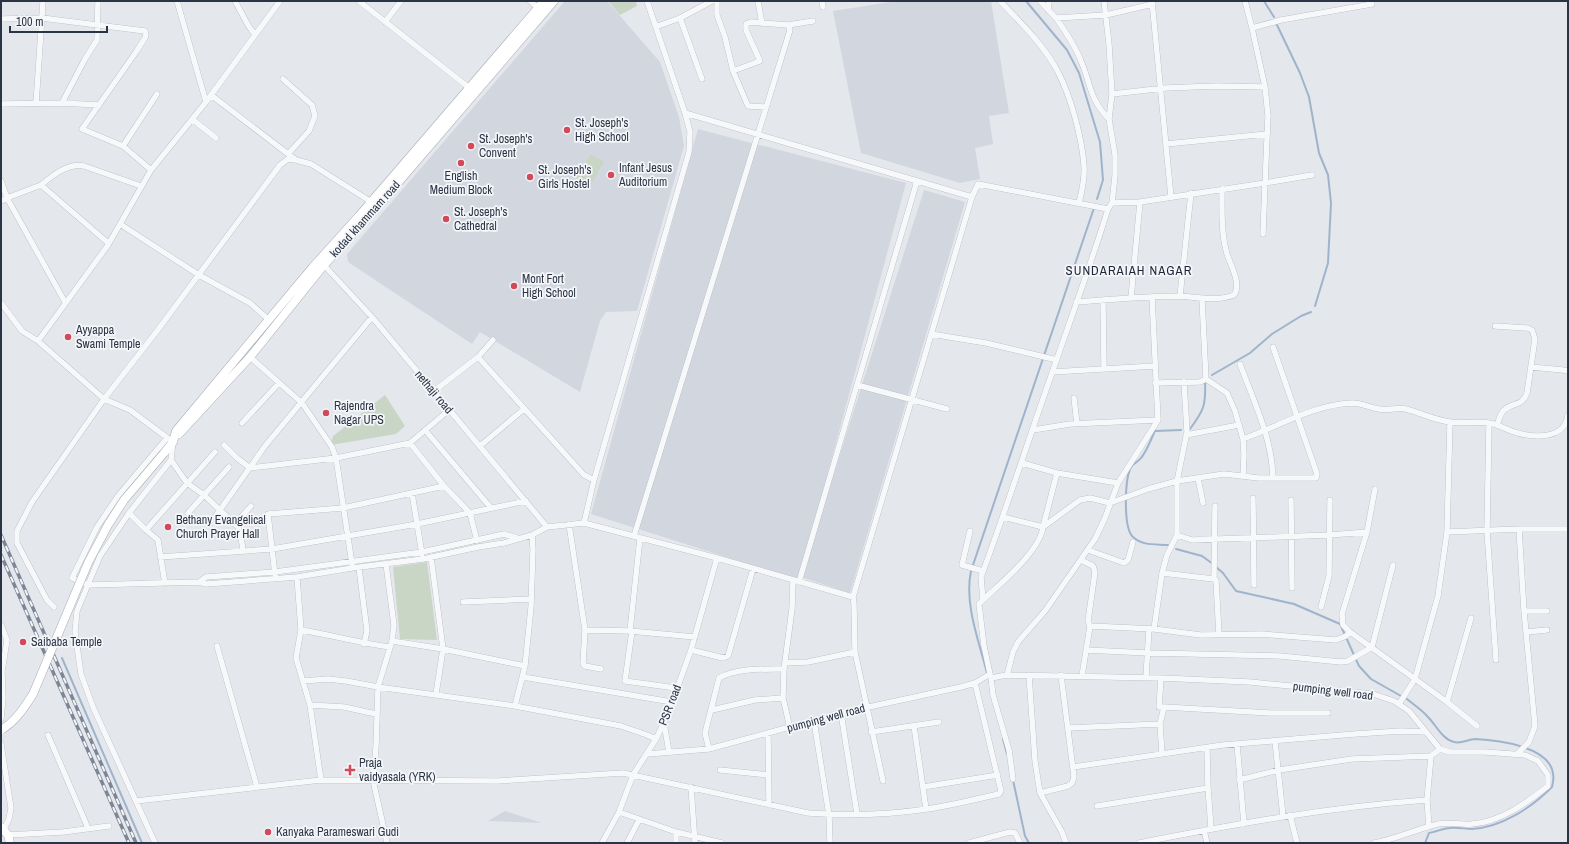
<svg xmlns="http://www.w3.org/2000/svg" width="1569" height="844" viewBox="0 0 1569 844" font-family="'Archivo Narrow',sans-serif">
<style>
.built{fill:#d2d6de}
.green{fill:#c9d6c5}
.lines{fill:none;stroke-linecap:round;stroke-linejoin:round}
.stream{stroke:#9fb4cc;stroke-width:2}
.street-casing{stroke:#a9aeb7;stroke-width:6}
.secondary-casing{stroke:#a9aeb7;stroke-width:9}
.street{stroke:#f7f8fa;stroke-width:5.5}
.secondary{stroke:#fff;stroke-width:8}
.rail-casing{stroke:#7d8696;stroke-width:3.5}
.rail{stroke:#f4f6f9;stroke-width:2;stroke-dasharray:6;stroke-linecap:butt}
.secondary-bridge-casing{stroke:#a9aeb7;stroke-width:9;stroke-linecap:butt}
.secondary-bridge{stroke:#fff;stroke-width:8}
.poi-dot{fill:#d1495b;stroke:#f4f6f9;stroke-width:1.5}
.labels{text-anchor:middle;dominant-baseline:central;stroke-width:3.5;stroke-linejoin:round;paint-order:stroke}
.poi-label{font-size:12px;fill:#2b3445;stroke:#f4f6f9;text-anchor:start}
.street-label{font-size:12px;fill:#2b3445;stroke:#f4f6f9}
.neighbourhood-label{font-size:13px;letter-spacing:1px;fill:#1d2536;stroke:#f4f6f9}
</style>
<rect width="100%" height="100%" fill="#e4e7ec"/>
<path class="built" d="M565 1H607L660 62 679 117 684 146 637 311 606 312 600 321 580 392 480 332 472 344 348 262 347 254Z
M897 1H991L1009 113 989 116 993 144 975 148 980 179 960 183 861 153 833 11Z
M698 129 906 183 799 580 591 514Z
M924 190 965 202 850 593 801 577Z
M505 811 542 823 488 821Z"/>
<path class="green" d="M608 1H636L637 6 620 15Z
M591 154 604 162 590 186 576 178Z
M385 395 405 426 396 434 331 445 333 436Z
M427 562 437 640 400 639 393 567Z"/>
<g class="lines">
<path class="stream" d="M1026 1 1067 50 1079 73 1100 142 1103 180 1097 199
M1264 1 1274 17
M1277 25 1300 73 1309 97 1319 153 1328 175 1331 203 1328 263 1315 306
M1212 375 1250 353 1272 334 1301 316 1311 312
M1190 429C1204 410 1206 405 1205 382
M1168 545C1156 544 1142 546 1133 537 1123 528 1125 481 1130 469 1132 464 1138 462 1141 458 1147 451 1151 439 1155 431L1181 430
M1176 549 1202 556 1213 564
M973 565 1094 208
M1216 567 1223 573 1236 591 1294 604 1340 624 1359 666 1371 679 1401 696
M971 571C964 604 979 641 987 673
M62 658 142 843
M53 673 129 843
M1407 699C1414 705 1422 710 1428 717 1436 725 1442 739 1454 742 1462 744 1468 739 1475 739 1497 740 1550 746 1553 774 1554 778 1553 783 1552 787 1531 808 1502 827 1472 829 1465 829 1457 827 1450 828 1443 828 1436 832 1429 833L1425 843
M1003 739 1007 754
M1013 780 1025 836 1029 843"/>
<defs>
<path id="street" d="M177 1 206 102
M235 1 248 25 255 35
M359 1 472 90
M530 1 538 8
M647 1 685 113 972 197
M717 1V15L725 37 733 71 748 106 766 107
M758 1 762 24
M822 1 823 7
M1000 1C1020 22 1044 45 1058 72 1071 97 1082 138 1084 166 1085 178 1082 191 1079 203
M1040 1 1056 18 1106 15 1153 4
M1104 1 1109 44 1112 94 1109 119 1115 155V176L1112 203
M1152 1 1171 197
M1245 1 1252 28
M1048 10 1049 1
M680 18 702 79
M1056 18C1065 31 1075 45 1081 61 1091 84 1089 99 1109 119
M1 19 42 18 145 31 146 35 145 38 136 52 82 129 123 146 151 170
M385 22 401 1
M655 24 658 26 680 18 712 1
M733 71 760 61 746 30V24L751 22 788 25 813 21
M283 79 312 105 315 116 309 131 288 154
M1112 94 1165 88 1217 86 1265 87
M211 95 296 160
M62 103 99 105
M1 104 62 103 85 59 97 40 98 1
M36 104 43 1
M192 119 216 138
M1166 144 1267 134
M123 146 157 94
M1 181 7 198 1 201
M41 185C53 175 68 163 84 166L141 186
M120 224 199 275 250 303 269 320
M1263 234 1265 183 1312 175
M322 263 372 317 547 527
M1180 296 1191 193
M1131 298 1140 202
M1103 300 1104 369
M65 302 7 198 41 185 107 242 108 245
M1076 302C1110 300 1144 296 1179 296 1197 297 1216 302 1234 295 1242 284 1230 264 1227 254 1221 233 1222 211 1222 189
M1 303 22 331 38 341 104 399 130 410 173 442 171 460 129 513 100 556 77 611 75 632 81 674 93 707 155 843
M1495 326 1527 328 1532 330 1535 339 1527 393C1522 407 1513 402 1504 410 1500 414 1499 420 1497 425
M931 334 986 343 1057 360
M38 341 108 245 151 170 206 102 280 1
M250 357 302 403 332 447 336 458 352 564
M478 357 584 475 594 480
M1240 364C1254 402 1272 438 1273 478
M1531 367 1563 370 1568 371
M1052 372 1155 366
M1206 379 1227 393 1235 411 1243 439 1244 455 1243 476
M1155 383 1200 382 1206 379 1202 299
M857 385 947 409
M434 391 478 357 493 340
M1074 398 1077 424
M242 423 279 383
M1489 423 1487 531 1496 660
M425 430 491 508
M1033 430 1070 424 1158 420
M1186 435 1239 425
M167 438 118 496 97 527 72 578 88 585 199 582 206 584 297 577 352 568 423 559 478 547 504 543 532 535 547 527 584 523 717 558 853 597
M1243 439C1277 427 1316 404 1352 403 1362 403 1370 408 1379 409 1388 411 1397 407 1406 409 1421 413 1434 420 1450 422 1463 424 1476 421 1489 423 1499 424 1508 431 1518 433 1536 438 1565 439 1568 415
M410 443 444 486 470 513 477 541
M224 445 237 458 250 468 336 458 410 443 449 410
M480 446 524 409
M171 460 187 483 204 495 238 527 241 536 243 551
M1022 463 1057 473
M1198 478 1203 503
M1118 483 1158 420 1152 297
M412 493 422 554
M1253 498 1254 585
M1291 500 1292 588
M129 513 146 530 158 540 165 584
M188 513 229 467
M215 517 265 446 372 317
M1003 517 1043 527 1057 473 1118 483 1105 518 1095 539 1045 611 1018 642 1013 652 1007 675
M584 523 594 480 689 152 690 132 685 113
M235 524 251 506
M569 524 585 630 630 631 695 637
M1519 529 1524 611H1547
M146 530 215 452
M970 531 962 565 983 571
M1367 532 1375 489
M1447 532 1519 529H1568
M1177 535 1192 540 1330 535 1367 532 1342 614 1343 625 1350 632 1447 702
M634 536 790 30 788 25
M1088 550 1124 563 1128 560 1133 542
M160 557 272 549 417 524 526 501
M431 557 443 649 436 694
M1081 560 1093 566 1095 572 1088 621 1090 626 1082 676
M386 564 394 625 392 641 378 687 376 747 373 780 387 843
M359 568 367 631 364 644
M1162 573 1214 579 1216 580 1219 635
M275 575 268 514 343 508 444 486
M297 577 301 630C331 635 360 643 390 647
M1214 579 1215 506
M199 582 206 577 275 572 422 552 504 534 517 538
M799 582 917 181
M983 600C1001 583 1040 551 1043 527L1080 500 1090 498 1110 503 1148 489 1177 481 1224 474 1259 478H1316L1317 474 1273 347
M463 602 531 599
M54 607 47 600 17 543V531L32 502 104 399 157 331 280 165 288 159 296 160 311 164 373 203
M1321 607 1329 576 1330 500
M1524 611 1526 632 1547 630
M1471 618 1447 702 1477 726
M1 625 7 640 2 671 3 699 1 719
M1090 626 1154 629 1201 635 1261 634 1336 640 1346 636 1350 632
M1154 629 1162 573 1167 555 1177 535V481L1187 432 1184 382
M301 630 296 658 310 705 321 780
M585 630 583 664 585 666 601 669
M630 631 640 538
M632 631 625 681 676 688
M392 641 443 649 525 666
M217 646 257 787
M691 650 723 658 728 656 753 569
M1086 650 1148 653 1280 656 1341 662 1348 661 1372 647 1393 565
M785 663 808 662 855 652
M990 674 984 646 979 604 983 600 981 577C1006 510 1028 441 1052 373 1071 318 1091 264 1108 209
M1029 675 1035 761 1040 793 1062 832 1066 843
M523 677 672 702
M1146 677 1149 629
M991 678 993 695 1009 750 1013 779
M1161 678 1159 707H1164L1160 724 1162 754
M303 681 328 679 346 681 378 687 515 706 621 726 647 735 656 739
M1399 704 1415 679 1438 596 1447 532 1450 422
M310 705 344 707 376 714
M515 706 525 666 531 607 533 549 532 535
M1164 707 1270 713H1328
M712 710 755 700 783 698
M841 713 857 814
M814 721 829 815 830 843
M664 723 669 752
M914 726 926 809
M790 728 783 698 784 669 792 609 793 580
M1069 728 1160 724
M871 732 939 722
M768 733 769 805
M48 735 88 828
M1275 741 1283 816
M1 744 11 808 9 819 4 829
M1237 744 1244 824
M1207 748 1208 788 1211 828
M709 749 705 733 719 678C737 668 764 669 784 669
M647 754 709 749 841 713 961 687 975 683 990 674 991 678 1007 675 1161 678 1250 682 1373 694 1394 701 1409 711 1440 749 1450 752H1485L1525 755 1538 761 1548 775V786C1526 803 1501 822 1472 824 1461 825 1450 822 1438 824 1417 829 1396 839 1374 843
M1517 754 1529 742 1535 726 1526 632
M1073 767 1223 745 1355 734 1401 731 1425 732
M720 770 768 775
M1239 780 1279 770 1352 759 1431 756 1440 749
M883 781 855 652 854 604 853 597 972 197 978 184 1108 209 1112 203 1140 202 1265 183 1268 116 1265 87 1252 28 1281 20 1372 4
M691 787 695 843
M923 787 998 775
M1040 793 1068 786 1072 783 1074 777 1061 675
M136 801 321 780 498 781 623 773 808 813C847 816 887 815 927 809 948 806 969 801 990 796L999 794 1001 791 975 683
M1097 806 1208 788
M619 812 676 832 722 843
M1290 815 1297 843
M1429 827 1427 800 1431 756
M1204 830 1207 843
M676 832V843
M8 835 63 832 109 826
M602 843 619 812 633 775 656 739 667 716 691 650 717 558
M627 843 639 820
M969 843 1010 832 1015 833 1020 843
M1139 843C1235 824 1329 807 1427 800"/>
<path id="secondary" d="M179 434 250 357 324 265 378 206 554 1
M164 453 173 442 176 431 312 268 359 216 544 1
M1 827 8 835 10 843"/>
</defs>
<use href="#street" class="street-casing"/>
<use href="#secondary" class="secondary-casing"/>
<use href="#street" class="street"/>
<use href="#secondary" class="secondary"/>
<defs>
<path id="rail" d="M1 535 136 843
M1 555 129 843"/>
</defs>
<use href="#rail" class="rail-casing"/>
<use href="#rail" class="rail"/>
<defs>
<path id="secondary-bridge" d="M1 730C16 721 24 708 33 694L88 563 108 525 124 500 164 453"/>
</defs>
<use href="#secondary-bridge" class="secondary-bridge-casing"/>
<use href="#secondary-bridge" class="secondary-bridge"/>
</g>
<g class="poi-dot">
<circle cx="567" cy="130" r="4"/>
<circle cx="471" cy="146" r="4"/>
<circle cx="461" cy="163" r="4"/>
<circle cx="611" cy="175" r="4"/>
<circle cx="530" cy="177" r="4"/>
<circle cx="446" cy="219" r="4"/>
<circle cx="514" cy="286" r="4"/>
<circle cx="68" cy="337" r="4"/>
<circle cx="326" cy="413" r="4"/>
<circle cx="168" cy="527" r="4"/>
<circle cx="23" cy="642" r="4"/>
<path d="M348 764h4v4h4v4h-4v4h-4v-4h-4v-4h4z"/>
<circle cx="268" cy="832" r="4"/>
</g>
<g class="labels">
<g class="poi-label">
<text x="575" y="123">St. Joseph's<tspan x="575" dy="14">High School</tspan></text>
<text x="479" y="139">St. Joseph's<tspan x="479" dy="14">Convent</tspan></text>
<text x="619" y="168">Infant Jesus<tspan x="619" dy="14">Auditorium</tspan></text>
<text x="538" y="170">St. Joseph's<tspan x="538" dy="14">Girls Hostel</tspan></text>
<text x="461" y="176" text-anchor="middle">English<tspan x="461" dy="14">Medium Block</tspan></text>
<text x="454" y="212">St. Joseph's<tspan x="454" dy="14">Cathedral</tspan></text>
<text x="522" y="279">Mont Fort<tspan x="522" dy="14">High School</tspan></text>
<text x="76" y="330">Ayyappa<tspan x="76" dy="14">Swami Temple</tspan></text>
<text x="334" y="406">Rajendra<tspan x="334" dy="14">Nagar UPS</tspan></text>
<text x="176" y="520">Bethany Evangelical<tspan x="176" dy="14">Church Prayer Hall</tspan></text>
<text x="31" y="642">Saibaba Temple</text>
<text x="359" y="763">Praja<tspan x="359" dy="14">vaidyasala (YRK)</tspan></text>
<text x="276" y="832">Kanyaka Parameswari Gudi</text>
</g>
<g class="street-label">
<text transform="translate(365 219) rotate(-48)">kodad khammam road</text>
<text transform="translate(434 392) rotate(50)">nethaji road</text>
<text transform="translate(1333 691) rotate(7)">pumping well road</text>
<text transform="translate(670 705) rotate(-69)">PSR road</text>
<text transform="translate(826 718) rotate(-15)">pumping well road</text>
</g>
<g class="neighbourhood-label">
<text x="1129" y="270">SUNDARAIAH NAGAR</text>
</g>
</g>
<rect width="1569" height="844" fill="none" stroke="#2b3445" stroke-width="4"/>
<path d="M10 26v6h97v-6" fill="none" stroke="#2b3445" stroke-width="2"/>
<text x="16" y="26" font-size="12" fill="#2b3445" stroke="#f4f6f9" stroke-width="3" paint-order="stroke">100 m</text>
</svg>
